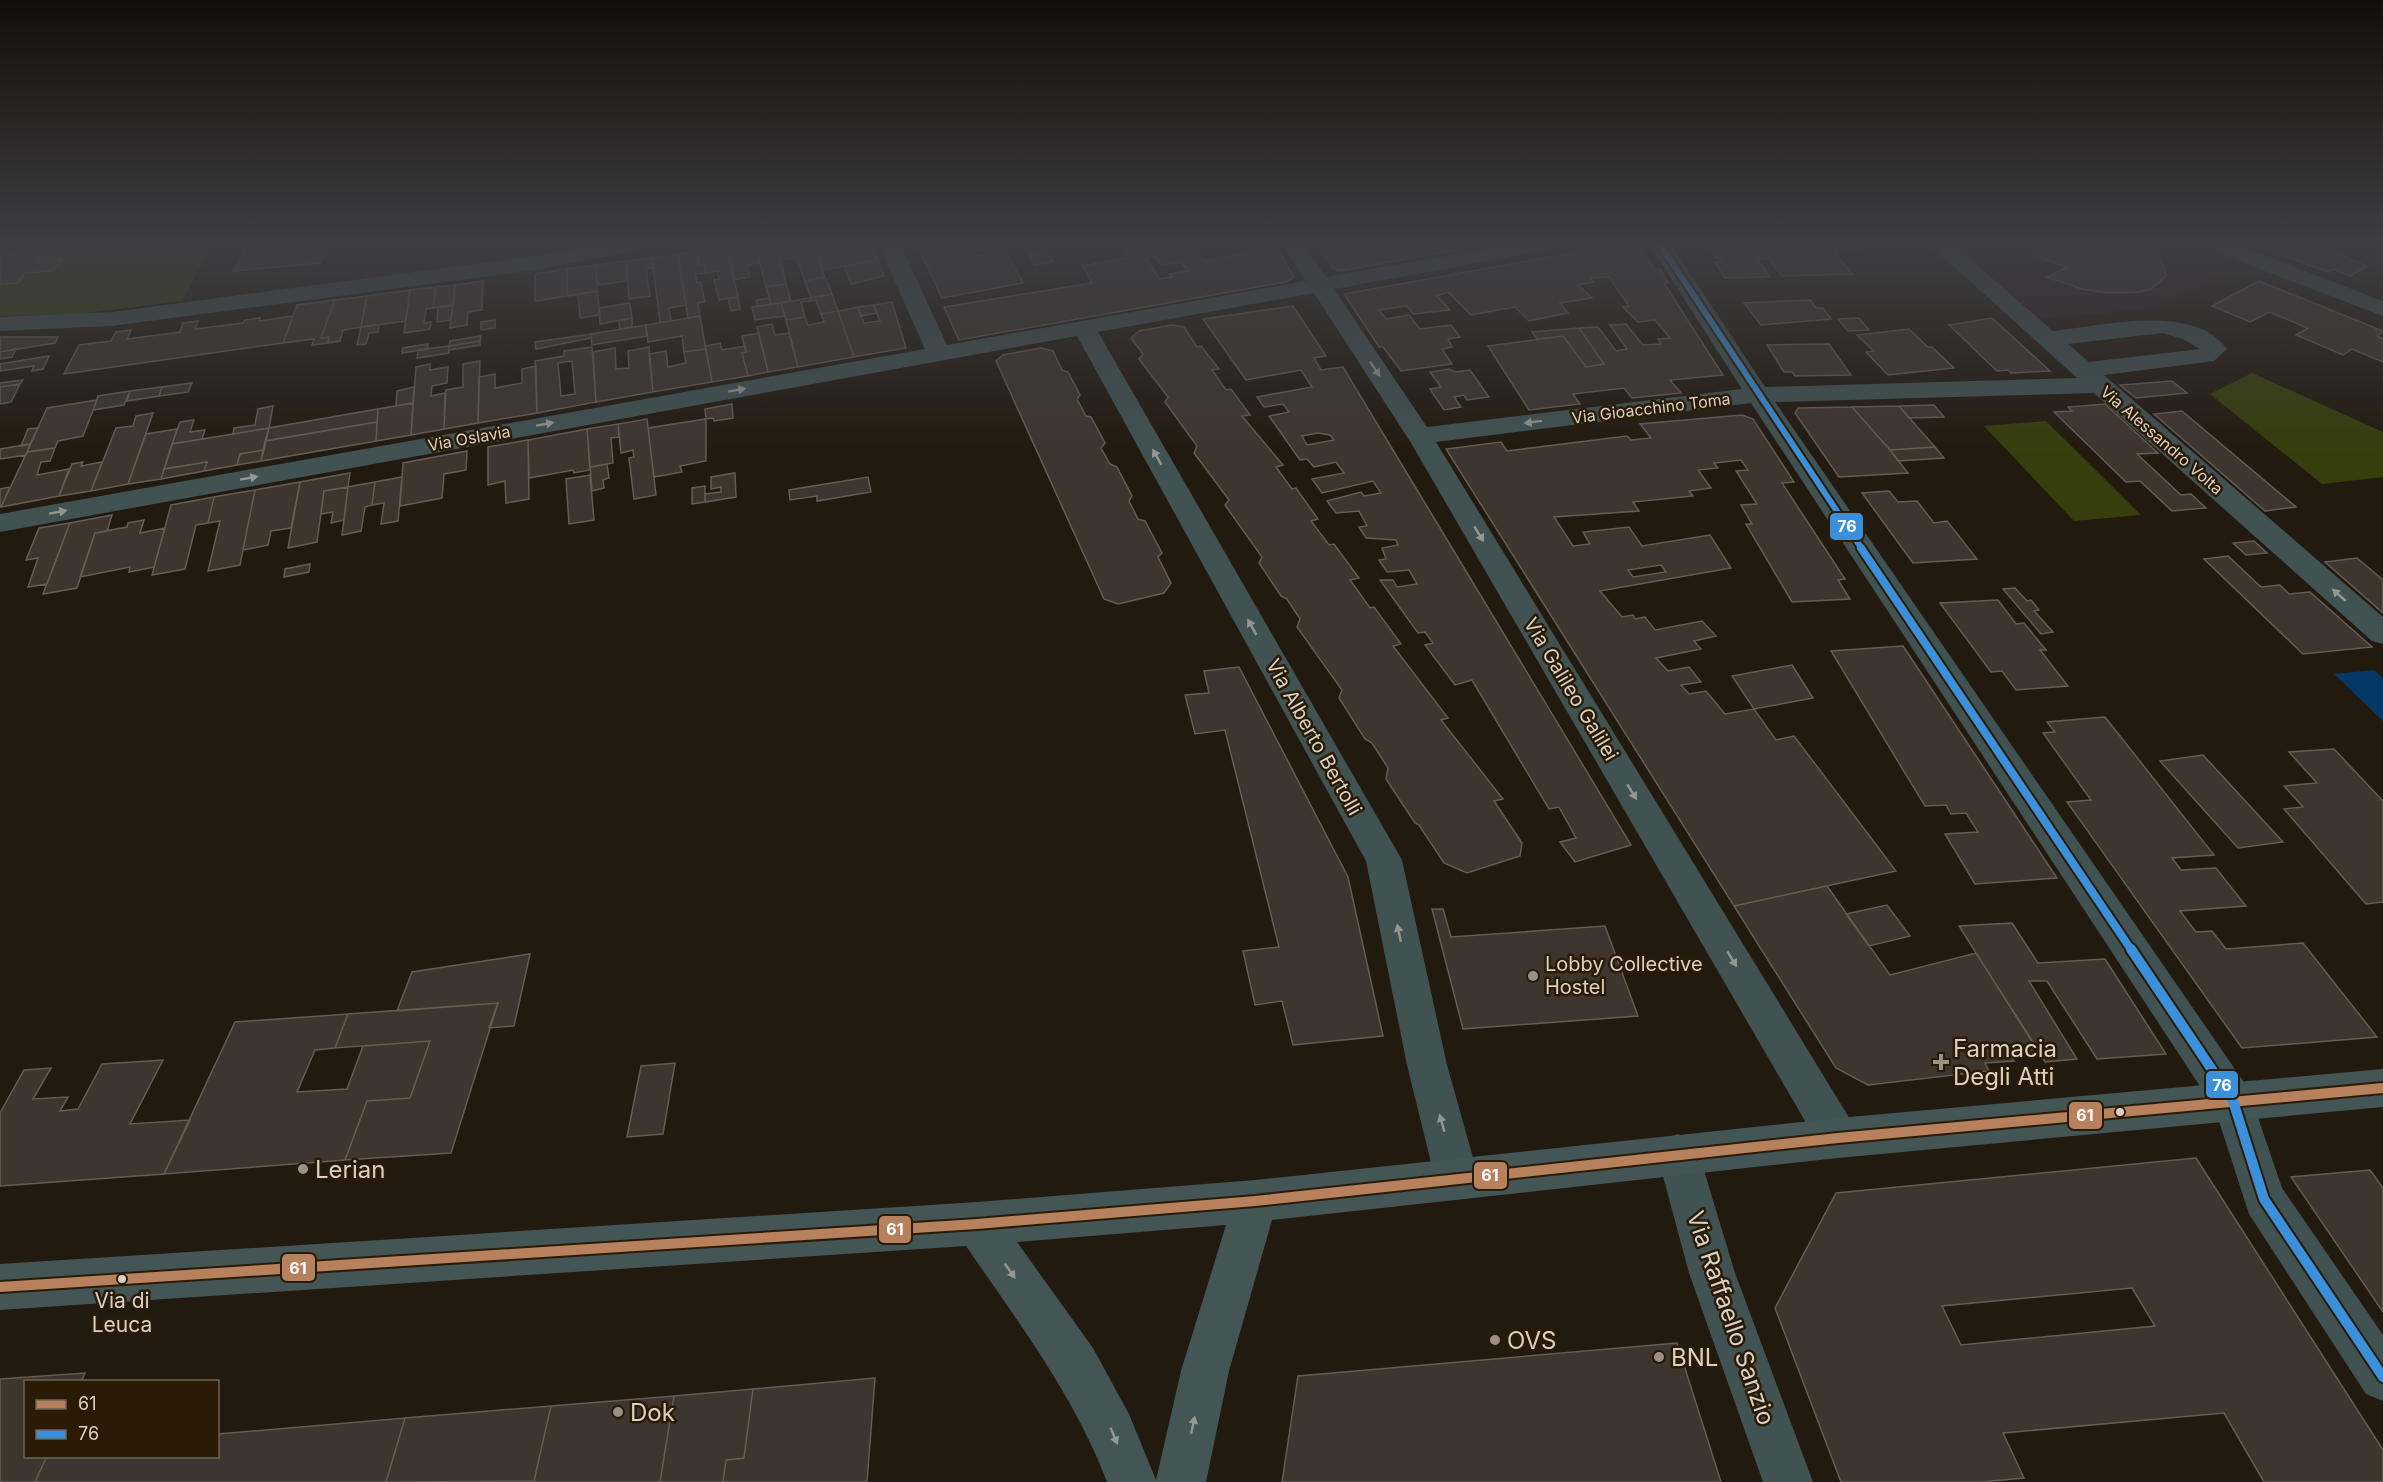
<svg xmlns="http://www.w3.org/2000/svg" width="2383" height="1482" viewBox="0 0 2383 1482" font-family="Inter,sans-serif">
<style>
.education{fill:#2f1e22}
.green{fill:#363f0c}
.water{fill:#043965}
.building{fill:#3e352e;stroke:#655c54;stroke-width:1.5;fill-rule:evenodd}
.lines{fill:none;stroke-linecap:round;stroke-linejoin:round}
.minor{fill:#415252;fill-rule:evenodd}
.secondary{fill:#435555;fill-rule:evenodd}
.bus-1-casing{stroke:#2a1b07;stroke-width:14}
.bus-2-far2-casing{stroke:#2a1b07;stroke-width:10}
.bus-2-far1-casing{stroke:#2a1b07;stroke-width:12}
.bus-2-casing{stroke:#2a1b07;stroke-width:14}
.bus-1{stroke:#b6815c;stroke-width:10}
.bus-2-far2{stroke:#3a90db;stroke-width:6}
.bus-2-far1{stroke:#3a90db;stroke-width:8}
.bus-2{stroke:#3a90db;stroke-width:10}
.oneway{fill:#959791}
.oneway2{fill:#969992}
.poi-dot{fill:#9a9085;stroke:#2a1b07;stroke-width:2}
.bus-dot{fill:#dad0c4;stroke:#2a1b07;stroke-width:2}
.labels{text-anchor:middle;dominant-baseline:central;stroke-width:5;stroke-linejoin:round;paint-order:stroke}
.far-street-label{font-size:16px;fill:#dad0c4;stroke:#2a1b07}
.street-label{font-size:20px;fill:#dad0c4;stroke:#2a1b07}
.poi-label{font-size:20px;fill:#dad0c4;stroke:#2a1b07;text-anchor:start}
.near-bus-label{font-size:21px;fill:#dad0c4;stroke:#2a1b07}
.near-poi-label{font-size:24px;fill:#dad0c4;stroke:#2a1b07;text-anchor:start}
.near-street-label{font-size:24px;fill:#dad0c4;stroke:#2a1b07}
.line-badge{stroke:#2a1b07;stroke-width:2}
.badge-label{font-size:16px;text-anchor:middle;font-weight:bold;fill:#fff}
</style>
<rect width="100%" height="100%" fill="#221a0f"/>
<path class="education" d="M1955 246H2192L2220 257 2229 272 2154 308 2039 319Z"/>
<path class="green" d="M0 246H211L182 301 70 315 0 316Z
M2252 373 2383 432V477L2322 484 2210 394Z
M2046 421 2141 515 2074 521 1984 426Z"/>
<path class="water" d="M2374 670 2383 678V721L2334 674Z"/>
<path class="building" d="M247 246H329L320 263 233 271Z
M741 246H756L760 263 747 265 750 277 734 280 727 248Z
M756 246H814L825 277 805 281 796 257 781 260 786 284 766 287Z
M814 246H873L878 260 823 270Z
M918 246H1003L1023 283 942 298ZM994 248 996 253 976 256 974 252Z
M1131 246 1137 253 1155 250 1152 246H1207L1194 248 1203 261 1276 247 1294 277 1286 282 959 340 944 307 1092 283 1083 266 1129 257 1122 248ZM1155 257 1161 265 1181 262 1188 271 1169 274 1172 277 1160 279 1146 258Z
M1318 246H1473L1474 247 1340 271 1332 268Z
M1611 246H1638L1655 270 1660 269 1668 283H1664L1723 375 1670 380 1681 393 1632 398 1624 388 1573 394 1580 404 1529 410 1488 346 1563 336 1586 367 1604 364 1579 328 1598 327 1616 351 1627 349 1610 325 1626 324 1643 345 1661 344 1658 339 1670 338 1655 320 1638 322 1623 307 1629 306 1609 277 1590 278 1594 282 1578 285 1592 298 1560 303 1568 313 1529 321 1515 307 1471 315 1448 292 1437 296 1450 310 1413 314 1407 306 1379 310 1386 319 1409 315 1420 329 1451 325 1460 337 1448 339 1452 347 1442 349 1452 364 1401 371 1383 347H1379L1344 294Z
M1719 246H1855L1858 250 1834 251 1852 274 1782 276 1769 259H1757L1770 277 1725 278 1715 262H1723L1720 258 1715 257 1709 248H1720Z
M2032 246H2142L2158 257 2164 266 2166 276 2151 289 2139 292 2108 293 2082 289 2047 277 2067 267 2041 258Z
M2257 246H2318L2367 266 2350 276 2333 269 2328 272Z
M727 248 738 297 719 300 714 280 719 279 717 271 706 273 705 264 699 265 697 252Z
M44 252 37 261 62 259 52 271 25 273 18 283 0 284V256Z
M697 252 699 265 705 264 706 273 695 274 697 283 701 282 705 302 698 303 700 316 688 318 678 254Z
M1047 252 1054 262 1035 265 1028 254Z
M678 254 686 305 669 308 671 321 660 322 652 258Z
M652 258 653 268 646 269 650 296 629 299 626 261Z
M878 260 884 276 851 284 844 266Z
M626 261 627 281 597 285 596 265Z
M596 265 597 291 567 296V269Z
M567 269V296L535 301V274Z
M825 277 832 294 811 298 805 281Z
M483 281 482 310 468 312 467 325 450 328 455 285Z
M2259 281 2383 331 2377 336 2383 339V362L2352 349 2343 355 2296 335 2308 328 2269 312 2250 322 2212 306Z
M786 284 791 301 771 304 766 287Z
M455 285 453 305 433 308 436 287Z
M436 287 433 308 426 309 424 323 431 322 430 329 404 333 410 290Z
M410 290 406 321 361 327 367 296Z
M597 291 600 315 580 318 578 294Z
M832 294 838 311 821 314 816 300 801 302 805 317 786 320 781 303Z
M367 296 361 327 343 330 340 341 328 343 329 337 321 338 335 300Z
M738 297 740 309 731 311 728 298Z
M769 298 771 304 758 306 756 300Z
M335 300 321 338 329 337 328 343 312 345 314 339 283 343 297 305Z
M1810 300 1816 308H1823L1831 319 1761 325 1744 303Z
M892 302 906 348 854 357 838 311 858 307 864 323 880 321 874 305Z
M630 303 632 318 600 324 599 308Z
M781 303 785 316 755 320 752 307Z
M453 305 451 320 437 322 438 307Z
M874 305 877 313 861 316 858 307Z
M1293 306 1326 356 1314 358 1321 370 1343 367 1631 845 1575 862 1560 842 1576 838 1559 807 1549 809 1472 680 1455 685 1425 645 1433 643 1425 632 1418 633 1380 580H1393L1397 587 1417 584 1409 570 1387 572 1379 560 1386 559 1382 548 1398 545 1396 540 1366 538 1359 527 1367 526 1359 511 1336 513 1327 501 1361 492 1364 496 1381 493 1373 481 1322 493 1312 479 1344 473 1336 462 1314 467 1307 459 1300 460 1269 416 1289 412 1283 404 1264 407 1257 397 1312 387 1301 370 1246 380 1203 319ZM1318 433 1330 435 1334 440 1307 445 1302 436Z
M838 311 854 357 798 367 786 320 805 317 808 325 824 322 821 314Z
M293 316 283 343 64 374 79 345 111 341 116 332 131 330 127 339 180 332 183 323 198 321 195 329 243 323 245 320 260 318 259 321Z
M700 316 706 349 684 352 682 336 648 342 646 325Z
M632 318V327L620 329 619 321Z
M1859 318 1869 330 1848 331 1838 319Z
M1992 318 2050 371 2011 373 2008 370 1997 371 1949 325Z
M495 320V328L481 330V322Z
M772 324 775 335 789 333 798 367 768 372 757 327Z
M379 325 378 332 369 333 366 344 357 345 361 327Z
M646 325 647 336 592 345 591 334Z
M1172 325 1184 327 1197 347 1201 346 1219 369 1212 370 1226 390 1231 389 1250 415 1242 416 1283 465 1276 467 1292 489 1296 488 1318 519 1311 521 1329 545 1334 544 1359 578 1350 580 1370 608 1374 607 1401 644 1393 646 1448 718 1441 720 1503 799 1494 801 1522 843 1520 856 1467 873 1444 863 1419 825 1415 823 1386 779 1388 768 1372 743 1365 739 1339 698 1342 690 1297 627 1300 619 1287 599 1281 596 1259 563 1262 557 1225 505 1229 500 1194 453 1197 446 1165 402 1168 397 1139 359 1143 354 1131 338 1139 331Z
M1579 328 1604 364 1586 367 1563 336 1537 339 1532 332Z
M1909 329 1928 347H1932L1954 368 1888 375 1866 352 1874 351 1857 335Z
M759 333 768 372 748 376 742 353 746 352 742 336Z
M591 334V338L536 349 535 342Z
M481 336 480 341 449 346 450 341Z
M0 337H58L55 343 0 352Z
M480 341V345L449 350V346Z
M720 343 722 350 745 346 746 352 742 353 748 376 712 382 705 346Z
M428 344 427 349 402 353 403 348Z
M1829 344 1851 375 1795 376 1792 372H1784L1767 345Z
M449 346V353L417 358 418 350Z
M592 347 596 402 537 413 535 361 564 356V351ZM572 361 575 394 561 396 558 363Z
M649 347 653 392 596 402 593 352 615 348 616 369 629 368 628 351Z
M1041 348 1053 351 1062 370 1068 372 1080 395 1077 399 1086 416 1091 417 1105 443 1101 448 1110 464 1117 467 1132 496 1129 501 1138 519 1145 521 1162 553 1158 557 1171 583 1164 593 1118 604 1104 599 996 361 1003 355Z
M16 349 12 357 0 359V352Z
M706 349 712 382 653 392 649 354 666 351 668 367 686 363 684 352Z
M49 356 43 369 32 371 34 366 0 371V364Z
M480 361 478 423 444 429 446 390 463 387V364Z
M430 364V370L448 367 447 383 432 386 431 396 445 393 444 429 411 435 416 367Z
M536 366 537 413 478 423 479 377 495 374V388L522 383V369Z
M1449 369 1455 372 1470 370 1489 397 1467 400 1464 395 1454 397 1461 407 1444 410 1430 389 1441 387 1430 372Z
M23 380 20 384 0 387V383Z
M2172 381 2187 393 2136 398 2120 385Z
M192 383 188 392 159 396 162 387Z
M20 384 11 402 0 404V387Z
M162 387 159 396 127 401 130 391Z
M414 387 413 403 396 406 397 391Z
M130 391 124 405 93 410 98 396Z
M97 400 83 436 58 441 55 448 27 452 47 408Z
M413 403 411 435 376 441 378 409Z
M732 404 733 418 714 421 713 418 706 419 705 409Z
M2105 404 2158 453 2137 454 2181 495 2191 494 2206 508 2172 511 2140 481 2126 482 2054 412 2072 411 2068 407Z
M1934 405 1944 417 1909 418 1899 406Z
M273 406 269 428 233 434 234 428 255 425 258 409Z
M1899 406 1935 447 1890 450 1852 407Z
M1852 407 1890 450 1908 473 1839 477 1795 413 1798 408Z
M378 409 377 422 265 441 269 428Z
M2182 411 2296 507 2265 511 2154 414Z
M153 413 128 484 91 491 116 428 133 426 136 416Z
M1742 415 1753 419 1794 482 1782 483 1845 579 1838 580 1850 599 1792 602 1746 524H1752L1741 505 1757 504 1736 471 1748 470 1741 460 1714 463 1718 468 1698 470 1711 488 1689 491 1693 496 1633 502 1639 511 1554 517 1573 546 1590 544 1583 532 1629 527 1642 546 1710 535 1731 568 1600 591 1622 617 1633 615 1635 619 1645 617 1655 630 1702 621 1716 636 1694 641 1701 649 1656 658 1668 671 1689 667 1701 682 1681 685 1689 694 1706 691 1725 714 1754 709 1776 740 1794 736 1896 871 1734 906 1446 449 1501 442 1507 451 1627 436 1631 440 1651 438 1640 424ZM1661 565 1666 572 1633 577 1628 570Z
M647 419 656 495 634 499 629 458 634 457 633 450 621 453 618 424Z
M706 419V461L680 466 682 472 654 477 648 428Z
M194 420 190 432 205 430 202 439 172 444 180 422Z
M377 422 376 441 261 461 265 441Z
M618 424 619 437 611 438 613 463 590 467 587 429Z
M38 428 30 444 21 446 28 429Z
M269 428 264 450 240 454 237 465 204 471 207 462 164 469 172 444Z
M177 429 161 479 128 484 146 434Z
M587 429 590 470 574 473 573 470 529 478 528 440Z
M528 440 529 499 506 503 505 481 488 485V447Z
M30 444 26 455 0 459V449Z
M1935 447 1944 458 1898 461 1890 450Z
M55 448 50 461 41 462 37 475 69 469 59 496 1 507 27 452Z
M264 450 261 461 237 465 240 454Z
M467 451 466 470 444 474 442 498 400 506 403 463Z
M83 462 81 466 102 462 91 491 59 496 72 464Z
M207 462 204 471 161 479 164 469Z
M607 464 609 478 603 480 604 488 592 491 590 467Z
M350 473 348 487 324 491 317 542 288 548 300 482Z
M735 473 736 497 705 502V494L721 492V487L711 489V477Z
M590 475 594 520 569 524 566 479Z
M402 477 398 521 381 524 384 503 372 505 375 482Z
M868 477 871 492 817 501V496L790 500 789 490Z
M300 482 291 528 271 531 268 545 243 550 255 490Z
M375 482 372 505 365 507 361 531 342 535 348 487Z
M705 486V502L692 504V488Z
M10 487 1 507H0V489Z
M348 487 344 520 331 523 333 512 321 514 324 491Z
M255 490 240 565 208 571 220 521 208 523 214 497Z
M1889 491 1898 502 1917 501 1934 523 1947 521 1977 559 1913 563 1862 493Z
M214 497 208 523 196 525 185 569 152 575 171 505Z
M112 515 107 531 95 533 77 588 43 594 70 523Z
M144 520 140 533 165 528 154 567 129 572 130 567 80 577 95 533 127 527 128 523Z
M70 523 47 584 28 587 38 558 26 560 39 528Z
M2254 541 2267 553 2246 555 2233 543Z
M2228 556 2261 587 2280 585 2289 594 2310 592 2372 647 2303 654 2204 559Z
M2357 558 2383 580V613L2325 562Z
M310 564 309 572 284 577 285 569Z
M2015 588 2027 601 2031 600 2039 610 2034 611 2053 632 2041 634 2003 589Z
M1998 600 2016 624 2024 623 2046 650H2040L2068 686 2016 690 2002 671 1991 672 1940 603Z
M1903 646 2057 878 1975 884 1945 834 1978 832 1966 813 1951 814 1946 805 1925 806 1831 651Z
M1792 665 1813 698 1754 709 1732 676Z
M1239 667 1348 877 1383 1036 1293 1045 1282 1001 1255 1005 1243 951 1279 947 1225 730 1195 734 1185 695 1209 693 1204 671Z
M2105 717 2214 855 2172 858 2181 870 2216 868 2246 906 2180 911 2196 932 2212 931 2226 949 2303 943 2377 1037 2242 1048 2067 802 2091 800 2043 733 2055 732 2047 722Z
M2334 749 2383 801V902L2366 904 2284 809 2303 807 2284 786 2317 783 2289 752Z
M2203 755 2283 842 2238 848 2160 761Z
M1827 886 1890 975 1976 953 2040 1053 2010 1055 2014 1061 1985 1063 1989 1071 1868 1085 1836 1068 1734 906Z
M1887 905 1910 936 1869 946 1846 914Z
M1432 909H1443L1451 937 1605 926 1638 1016 1463 1029Z
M2012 923 2038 963 2105 959 2166 1054 2097 1059 2047 981H2029L2077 1059 2045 1062 1959 926Z
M530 954 514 1026 489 1028 498 1003 397 1011 412 972Z
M498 1003 451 1153 345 1160 367 1101 410 1098 430 1041 335 1048 348 1014Z
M348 1014 335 1048 315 1050 297 1092 347 1089 363 1046 430 1041 410 1098 367 1101 345 1160 164 1174 235 1022Z
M163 1060 130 1124 190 1120 164 1174 0 1186V1113L24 1070 51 1068 33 1099 68 1097 60 1111 78 1109 102 1064Z
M675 1063 663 1134 627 1137 641 1066Z
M2196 1158 2383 1450V1482H2264L2224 1413 2003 1433 2024 1478 1981 1482H1841L1775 1308 1836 1193ZM2132 1288 2155 1326 1961 1345 1942 1306Z
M2370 1170 2383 1188V1312L2291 1177Z
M1677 1343 1721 1482H1282L1298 1376Z
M85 1373 81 1382H26V1456H47L35 1482H0V1379Z
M875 1378 867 1482H723L726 1460 744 1458 753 1389Z
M753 1389 744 1458 726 1460 723 1482H660L674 1396Z
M674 1396 660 1482H521L534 1481 551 1406Z
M551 1406 534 1481 386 1482 405 1418Z
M405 1418 386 1482H35L47 1456H218V1434Z"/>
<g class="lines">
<path class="minor" d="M592 246H641L638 251 630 252 526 271 112 326 0 331V317L112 312 526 257Z
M879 246H901L947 345 1306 281 1283 246H1305L1326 277 1502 246H1549L1546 251 1538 252 1334 289 1427 427 1742 389 1650 246H1672L1765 387 2077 378 1931 246H1955L2053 331C2101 326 2194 302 2227 349L2214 361 2104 375 2383 617V644L2372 641 2094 393 1775 402 2248 1088 2282 1188 2383 1335V1401L2366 1394 2249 1214 2215 1109 1751 403 1436 442 1853 1124 1859 1138 1853 1152 1838 1158 1823 1152 1411 443 1314 293 1098 332 1402 860 1447 1065 1479 1179 1472 1194 1457 1200 1442 1194 1435 1179 1407 1065 1366 861 1077 336 0 532V514L925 349ZM2163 333 2183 339 2200 349 2089 362 2068 344Z
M2210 246H2240L2383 301V316L2213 251Z
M1678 1134 1693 1140 1699 1154 1735 1273 1813 1482H1763L1689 1273 1657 1154 1663 1140Z"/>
<path class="secondary" d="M2383 1069V1107L1838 1158 1272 1220 1229 1371 1206 1482H1107C1074 1395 1018 1322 966 1246L0 1310V1264L977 1202 1255 1180 1838 1118ZM1226 1225 1181 1371 1156 1480 1129 1414 1093 1348 1017 1242Z"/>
<defs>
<path id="bus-1" d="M0 1287 977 1224 1255 1201 1838 1138 2383 1088"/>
<path id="bus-2-far2" d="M1661 246 1862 549"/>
<path id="bus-2-far1" d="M1861 548 2132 951"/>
<path id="bus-2" d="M2131 949 2233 1101 2264 1199 2383 1377"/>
</defs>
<use href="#bus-1" class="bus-1-casing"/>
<use href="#bus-2-far2" class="bus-2-far2-casing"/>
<use href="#bus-2-far1" class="bus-2-far1-casing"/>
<use href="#bus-2" class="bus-2-casing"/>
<use href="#bus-1" class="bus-1"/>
<use href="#bus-2-far2" class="bus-2-far2"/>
<use href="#bus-2-far1" class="bus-2-far1"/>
<use href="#bus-2" class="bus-2"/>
</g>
<defs><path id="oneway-solid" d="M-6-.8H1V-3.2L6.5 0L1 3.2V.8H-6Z" transform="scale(1.5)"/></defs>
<g class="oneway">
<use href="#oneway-solid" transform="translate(1375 369) rotate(56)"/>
<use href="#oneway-solid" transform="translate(737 390) rotate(-10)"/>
<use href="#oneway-solid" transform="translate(1533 422) rotate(173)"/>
<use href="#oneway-solid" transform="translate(545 424) rotate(-10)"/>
<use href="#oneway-solid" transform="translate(1157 457) rotate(-119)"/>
<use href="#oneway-solid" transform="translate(249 478) rotate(-10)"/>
<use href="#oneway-solid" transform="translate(58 512) rotate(-10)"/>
<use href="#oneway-solid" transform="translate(1479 534) rotate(59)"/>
<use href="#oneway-solid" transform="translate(2339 595) rotate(-139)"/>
<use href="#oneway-solid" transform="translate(1252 627) rotate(-119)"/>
<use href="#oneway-solid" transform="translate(1632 792) rotate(59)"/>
<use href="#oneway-solid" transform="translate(1399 933) rotate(-102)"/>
<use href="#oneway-solid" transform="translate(1732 959) rotate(59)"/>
<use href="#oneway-solid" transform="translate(1442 1123) rotate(-105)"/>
</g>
<g class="oneway2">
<use href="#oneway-solid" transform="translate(1010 1271) rotate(55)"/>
<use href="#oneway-solid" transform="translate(1193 1425) rotate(-78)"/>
<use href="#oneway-solid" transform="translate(1114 1436) rotate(67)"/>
</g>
<linearGradient id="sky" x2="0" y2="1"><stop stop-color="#130e08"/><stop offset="0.54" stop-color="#3e3e42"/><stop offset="1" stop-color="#3e3e42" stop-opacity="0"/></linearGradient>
<rect width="2383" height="453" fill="url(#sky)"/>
<g class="poi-dot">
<circle cx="1533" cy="976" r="6"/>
<path d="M1938 1053h6v6h6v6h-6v6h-6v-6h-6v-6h6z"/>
<circle cx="303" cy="1169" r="6"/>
<circle cx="1495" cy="1340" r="6"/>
<circle cx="1659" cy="1357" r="6"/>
<circle cx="618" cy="1412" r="6"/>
</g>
<g class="bus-dot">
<circle cx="2120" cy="1112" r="5"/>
<circle cx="122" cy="1279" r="5"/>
</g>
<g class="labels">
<g class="far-street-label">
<text transform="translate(1651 408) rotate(-7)">Via Gioacchino Toma</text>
<text transform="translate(469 438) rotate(-10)">Via Oslavia</text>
<text transform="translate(2162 440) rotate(41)">Via Alessandro Volta</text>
</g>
<g class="street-label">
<text transform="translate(1571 689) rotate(59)">Via Galileo Galilei</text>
<text transform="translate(1314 737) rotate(61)">Via Alberto Bertolli</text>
</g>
<g class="poi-label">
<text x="1545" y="964">Lobby Collective<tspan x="1545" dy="23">Hostel</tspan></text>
</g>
<g class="near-bus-label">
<text x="122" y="1300">Via di<tspan x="122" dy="24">Leuca</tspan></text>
</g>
<g class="near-poi-label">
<text x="1953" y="1048">Farmacia<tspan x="1953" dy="28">Degli Atti</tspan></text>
<text x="315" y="1169">Lerian</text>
<text x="1507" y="1340">OVS</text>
<text x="1671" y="1357">BNL</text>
<text x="630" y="1412">Dok</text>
</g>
<g class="near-street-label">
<text transform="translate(1731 1318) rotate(71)">Via Raffaello Sanzio</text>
</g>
</g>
<g class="line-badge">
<rect x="1829" y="512" width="35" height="29" rx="6" fill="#3a90db"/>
<rect x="2205" y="1070" width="34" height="29" rx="6" fill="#3a90db"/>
<rect x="2068" y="1101" width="35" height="29" rx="6" fill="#b6815c"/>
<rect x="1473" y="1161" width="35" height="29" rx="6" fill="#b6815c"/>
<rect x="878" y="1215" width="34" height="29" rx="6" fill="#b6815c"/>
<rect x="281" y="1253" width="35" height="29" rx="6" fill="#b6815c"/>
</g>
<g class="badge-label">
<text x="1847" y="532">76</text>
<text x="2222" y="1091">76</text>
<text x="2085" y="1121">61</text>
<text x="1490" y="1181">61</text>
<text x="895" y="1235">61</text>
<text x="298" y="1274">61</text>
</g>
<rect x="24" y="1380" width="195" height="78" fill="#2a1b07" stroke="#706353" stroke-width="1.5"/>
<rect x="36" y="1400" width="30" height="9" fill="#b6815c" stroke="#706353" stroke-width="1.5"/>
<text x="78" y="1410" font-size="18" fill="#dad0c4">61</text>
<rect x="36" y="1430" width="30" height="9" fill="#3a90db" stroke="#706353" stroke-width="1.5"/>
<text x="78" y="1440" font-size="18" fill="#dad0c4">76</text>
</svg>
